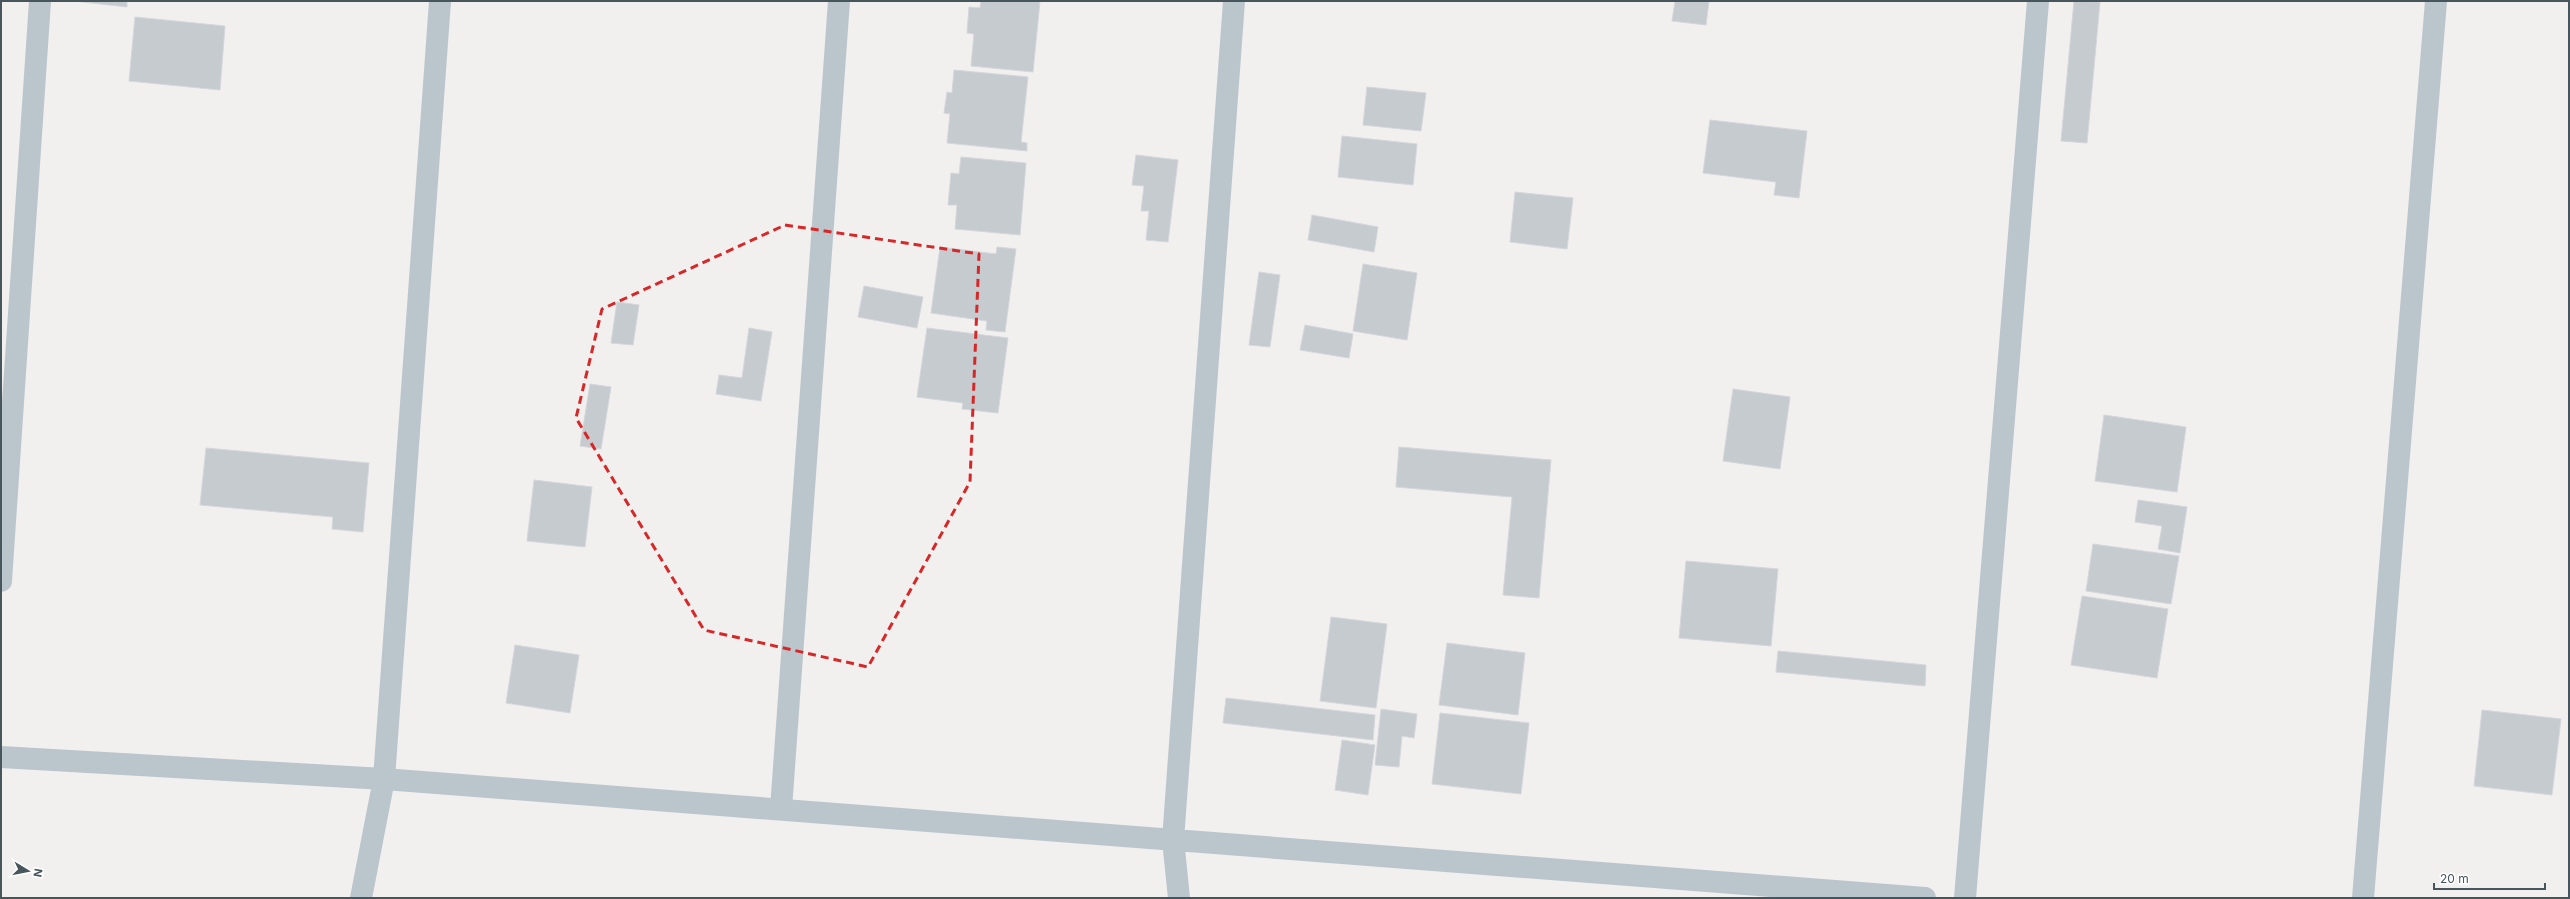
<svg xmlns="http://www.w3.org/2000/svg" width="2570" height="899" viewBox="0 0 2570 899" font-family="Inter,sans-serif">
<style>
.building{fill:#c6cbcf;stroke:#d3d6db}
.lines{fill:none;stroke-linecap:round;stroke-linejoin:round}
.minor{stroke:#bbc6cc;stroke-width:22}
.marked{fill:none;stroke:#d62828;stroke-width:3;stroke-dasharray:8 5;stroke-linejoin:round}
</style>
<rect width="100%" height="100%" fill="#f2efef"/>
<path class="building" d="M74 1H127V7Z
M981 1H1040L1033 72 971 66 974 34 967 33 969 7 980 8Z
M1675 1H1709L1706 25 1672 21Z
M2074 1 2100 2 2087 143 2061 141Z
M135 17 225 26 220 90 129 81Z
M954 70 1028 77 1021 142 1027 143V151L947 143 950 114 944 113 947 92 952 93Z
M1367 87 1426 93 1421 131 1363 125Z
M1710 120 1807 131 1799 198 1774 195 1776 182 1703 173Z
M1342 136 1417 144 1413 185 1338 177Z
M1136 155 1178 160 1168 242 1146 240 1149 211H1141L1144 186 1132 185Z
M961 157 1026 163 1020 235 955 229 957 205H948L951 173 959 174Z
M1515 192 1573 198 1567 249 1510 242Z
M1312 215 1378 227 1374 252 1308 240Z
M940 247 996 254 997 247 1016 249 1005 332 986 330 987 321 931 313Z
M1363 264 1417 273 1407 340 1353 331Z
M1259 272 1280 275 1270 347 1249 345Z
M864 286 923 297 917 328 858 317Z
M617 302 639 305 633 345 611 343Z
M1305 325 1353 334 1349 358 1300 350Z
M749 328 772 332 761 401 716 394 719 375 742 378Z
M927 328 1008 338 998 413 962 409 963 403 917 397Z
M590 384 611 387 601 449 580 446Z
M1733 389 1790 397 1780 469 1723 461Z
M2104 415 2186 427 2177 492 2095 481Z
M1399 447 1551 460 1539 598 1503 595 1512 497 1396 487Z
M206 448 369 463 363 532 332 529 333 517 200 505Z
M534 480 592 487 585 547 527 541Z
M2138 500 2187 507 2180 553 2158 549 2162 526 2135 522Z
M2093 544 2179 556 2171 604 2086 591Z
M1686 561 1778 569 1771 646 1679 638Z
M2082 596 2168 609 2157 678 2071 665Z
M1331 617 1387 624 1376 708 1320 701Z
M1447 643 1525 653 1518 715 1439 705Z
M515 645 579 655 570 713 506 703Z
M1778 651 1926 665 1925 686 1776 672Z
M1226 698 1375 715 1373 740 1223 723Z
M1381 709 1417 714 1414 738 1402 736 1399 767 1375 765Z
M2482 710 2561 719 2552 795 2474 786Z
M1440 713 1529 723 1521 794 1432 784Z
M1342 740 1375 745 1368 795 1335 790Z"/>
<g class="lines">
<path class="minor" d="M1 581 40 1
M1 757 384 779 1925 898
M781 809 839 1
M361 898 384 779 440 1
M1179 898 1173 840 1234 1
M1965 898 2038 1
M2363 898 2436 1"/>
</g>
<path class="marked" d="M785 225 979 254 970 482 868 667 704 630 576 418 602 309Z"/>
<rect width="2570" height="899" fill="none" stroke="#47565d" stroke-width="4"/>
<g transform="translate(28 871) rotate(100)" stroke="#ffffff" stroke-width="3" paint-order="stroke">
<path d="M0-3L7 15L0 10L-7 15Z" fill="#47565d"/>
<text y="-6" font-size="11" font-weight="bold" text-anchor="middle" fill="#47565d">N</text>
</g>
<path d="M2434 883v6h111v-6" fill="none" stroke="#47565d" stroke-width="2"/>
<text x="2440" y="883" font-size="12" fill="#47565d" stroke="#ffffff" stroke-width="3" paint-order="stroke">20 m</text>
</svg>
